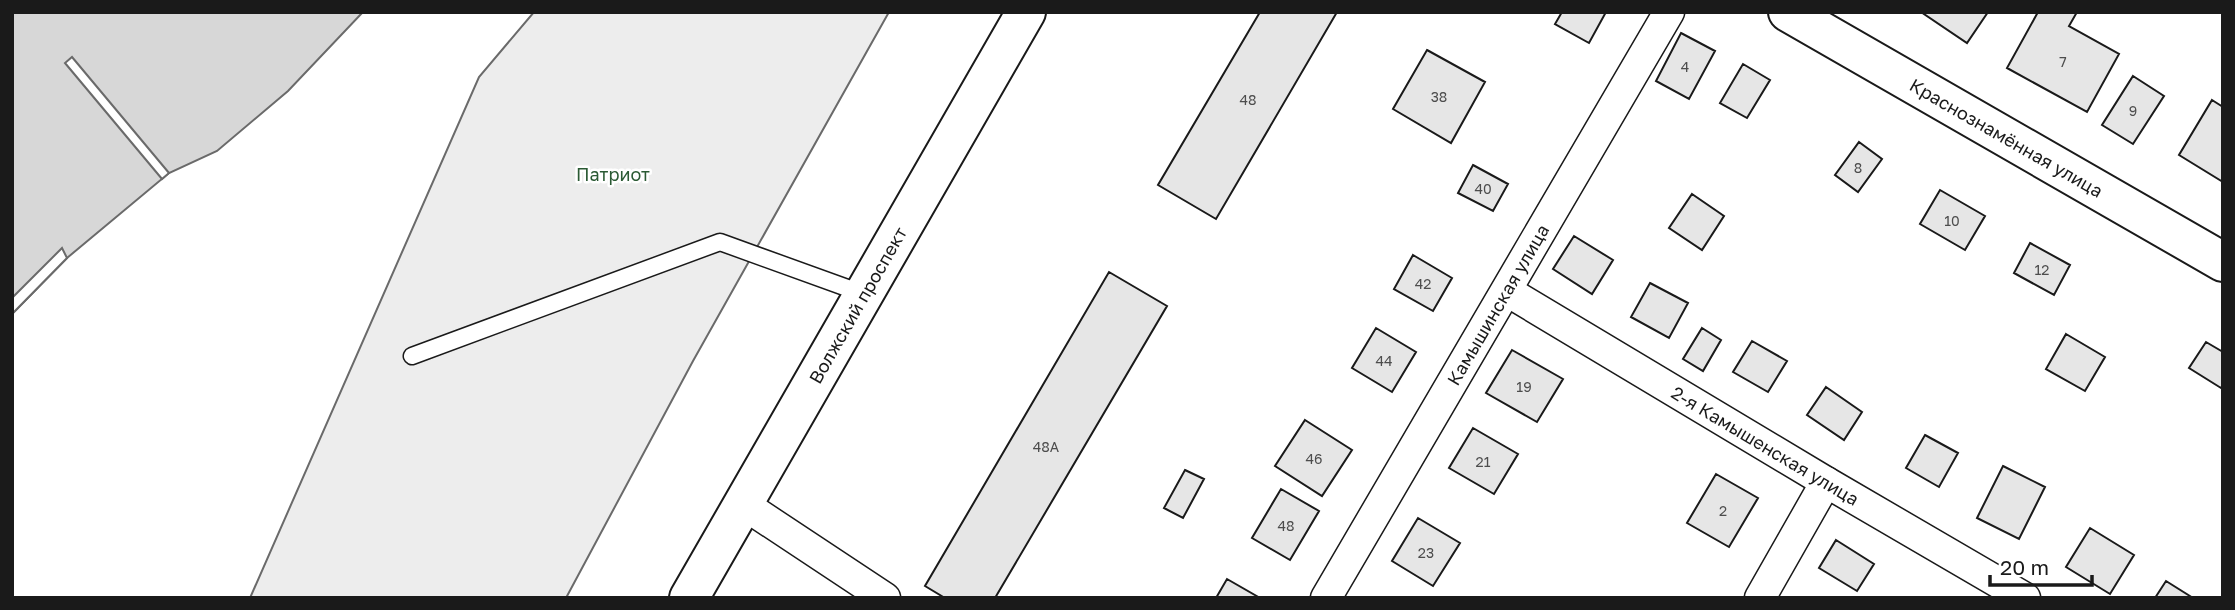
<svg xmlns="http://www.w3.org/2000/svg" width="2235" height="610" viewBox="0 0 2235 610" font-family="'Golos Text',sans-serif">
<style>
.built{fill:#ededed;stroke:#6a6a6a;stroke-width:2}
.water{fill:#d7d7d7;stroke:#6a6a6a;stroke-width:2}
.pier{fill:#fff;stroke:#6a6a6a;stroke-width:2}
.building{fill:#e6e6e6;stroke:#1a1a1a;stroke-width:2}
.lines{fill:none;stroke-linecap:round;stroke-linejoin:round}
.service-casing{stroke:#1a1a1a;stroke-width:19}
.minor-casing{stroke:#1a1a1a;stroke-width:33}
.tertiary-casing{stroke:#1a1a1a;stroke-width:42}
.primary-casing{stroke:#1a1a1a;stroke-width:42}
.service{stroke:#fff;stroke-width:16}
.minor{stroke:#fff;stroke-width:30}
.tertiary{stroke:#fff;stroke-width:38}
.primary{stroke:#fff;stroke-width:38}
.labels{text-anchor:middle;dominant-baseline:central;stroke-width:5;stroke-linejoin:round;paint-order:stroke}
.number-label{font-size:14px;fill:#4d4d4d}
.street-label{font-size:18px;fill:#1a1a1a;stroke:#fff}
.park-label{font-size:18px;fill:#2b5a34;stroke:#fff}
</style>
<rect width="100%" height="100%" fill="#fff"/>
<path class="built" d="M534 12H889L693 361 566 598H250L479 77Z"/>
<path class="water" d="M12 12H363L288 91 217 151 169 173 67 258 12 314Z"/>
<path class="pier" d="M72 57 169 173 162 179 65 63Z
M62 248 67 258 12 314V298Z"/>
<path class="building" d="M1260 12H1337L1216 219 1158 185Z
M1562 12H1606L1589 43 1555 24Z
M1921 12H1988L1967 43Z
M2038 12H2077L2069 26 2119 54 2087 112 2007 68Z
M1681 33 1715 51 1689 99 1656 81Z
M1427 50 1485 82 1451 143 1393 109Z
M1743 64 1770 80 1747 118 1720 103Z
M2133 76 2164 96 2133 144 2102 125Z
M2212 100 2223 107V182L2179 155Z
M1859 142 1882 159 1858 192 1835 175Z
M1473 165 1508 184 1493 211 1458 193Z
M1940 190 1985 216 1965 250 1920 224Z
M1692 194 1724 216 1702 250 1669 228Z
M1574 236 1613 260 1592 294 1553 269Z
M2030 243 2070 265 2054 295 2014 273Z
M1413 255 1452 278 1433 311 1394 289Z
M1109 272 1167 306 995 598H945L925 586Z
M1650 283 1688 303 1669 338 1631 317Z
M1376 328 1416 352 1392 392 1352 368Z
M1702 328 1721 340 1703 371 1683 359Z
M2066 334 2105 357 2085 391 2046 369Z
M1752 341 1787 361 1768 392 1733 372Z
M2206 342 2223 352V385L2221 388 2189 368Z
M1512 350 1563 379 1537 422 1486 393Z
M1826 387 1862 412 1844 440 1807 415Z
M1305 420 1352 450 1322 496 1275 466Z
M1473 428 1518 454 1494 494 1449 468Z
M1925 435 1958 453 1939 487 1906 468Z
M2003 466 2045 487 2019 539 1977 518Z
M1185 470 1204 479 1183 518 1164 508Z
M1716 474 1758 498 1729 547 1687 523Z
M1281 489 1319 511 1290 560 1252 538Z
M1418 518 1460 543 1433 586 1392 561Z
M2090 528 2134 555 2110 594 2066 567Z
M1836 540 1874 564 1857 591 1819 568Z
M1227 579 1260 598H1216Z
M2166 581 2193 598H2155Z"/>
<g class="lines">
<defs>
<path id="service" d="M412 356 720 242 864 294"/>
<g id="minor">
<path id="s1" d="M1507 291 1826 482 2025 598"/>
<path d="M743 504 885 598"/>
<path id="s2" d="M1326 598 1669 12"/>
<path d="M1760 598 1826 482"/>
</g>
<g id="tertiary">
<path id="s3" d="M1788 12 2223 262"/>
</g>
<g id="primary">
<path id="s4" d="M689 598 1026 12"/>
</g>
</defs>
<use href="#service" class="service-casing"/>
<use href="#minor" class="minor-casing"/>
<use href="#tertiary" class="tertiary-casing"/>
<use href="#primary" class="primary-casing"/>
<use href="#service" class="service"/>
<use href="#minor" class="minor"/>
<use href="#tertiary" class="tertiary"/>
<use href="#primary" class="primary"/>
</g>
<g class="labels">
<g class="number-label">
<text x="2063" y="61">7</text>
<text x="1685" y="66">4</text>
<text x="1439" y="96">38</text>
<text x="1248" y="99">48</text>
<text x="2133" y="110">9</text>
<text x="1858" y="167">8</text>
<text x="1483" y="188">40</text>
<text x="1952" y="220">10</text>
<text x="2042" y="269">12</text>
<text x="1423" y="283">42</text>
<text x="1384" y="360">44</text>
<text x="1524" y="386">19</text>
<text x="1046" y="446">48А</text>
<text x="1314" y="458">46</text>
<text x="1483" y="461">21</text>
<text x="1723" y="510">2</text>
<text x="1286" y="525">48</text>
<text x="1426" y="552">23</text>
</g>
<g class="street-label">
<text stroke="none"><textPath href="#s3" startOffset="252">Краснознамённая улица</textPath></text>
<text stroke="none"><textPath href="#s4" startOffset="338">Волжский проспект</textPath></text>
<text stroke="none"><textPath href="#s2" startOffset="340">Камышинская улица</textPath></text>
<text stroke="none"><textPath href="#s1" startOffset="301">2-я Камышенская улица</textPath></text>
</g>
<g class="park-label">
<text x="613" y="174">Патриот</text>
</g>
</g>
<rect width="2235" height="610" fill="none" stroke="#1a1a1a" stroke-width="28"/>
<path d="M1990 575v10h102v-10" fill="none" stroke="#1a1a1a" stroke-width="3.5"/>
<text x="2000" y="575" font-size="21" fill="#1a1a1a" stroke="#ffffff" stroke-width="5" paint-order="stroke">20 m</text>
</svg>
